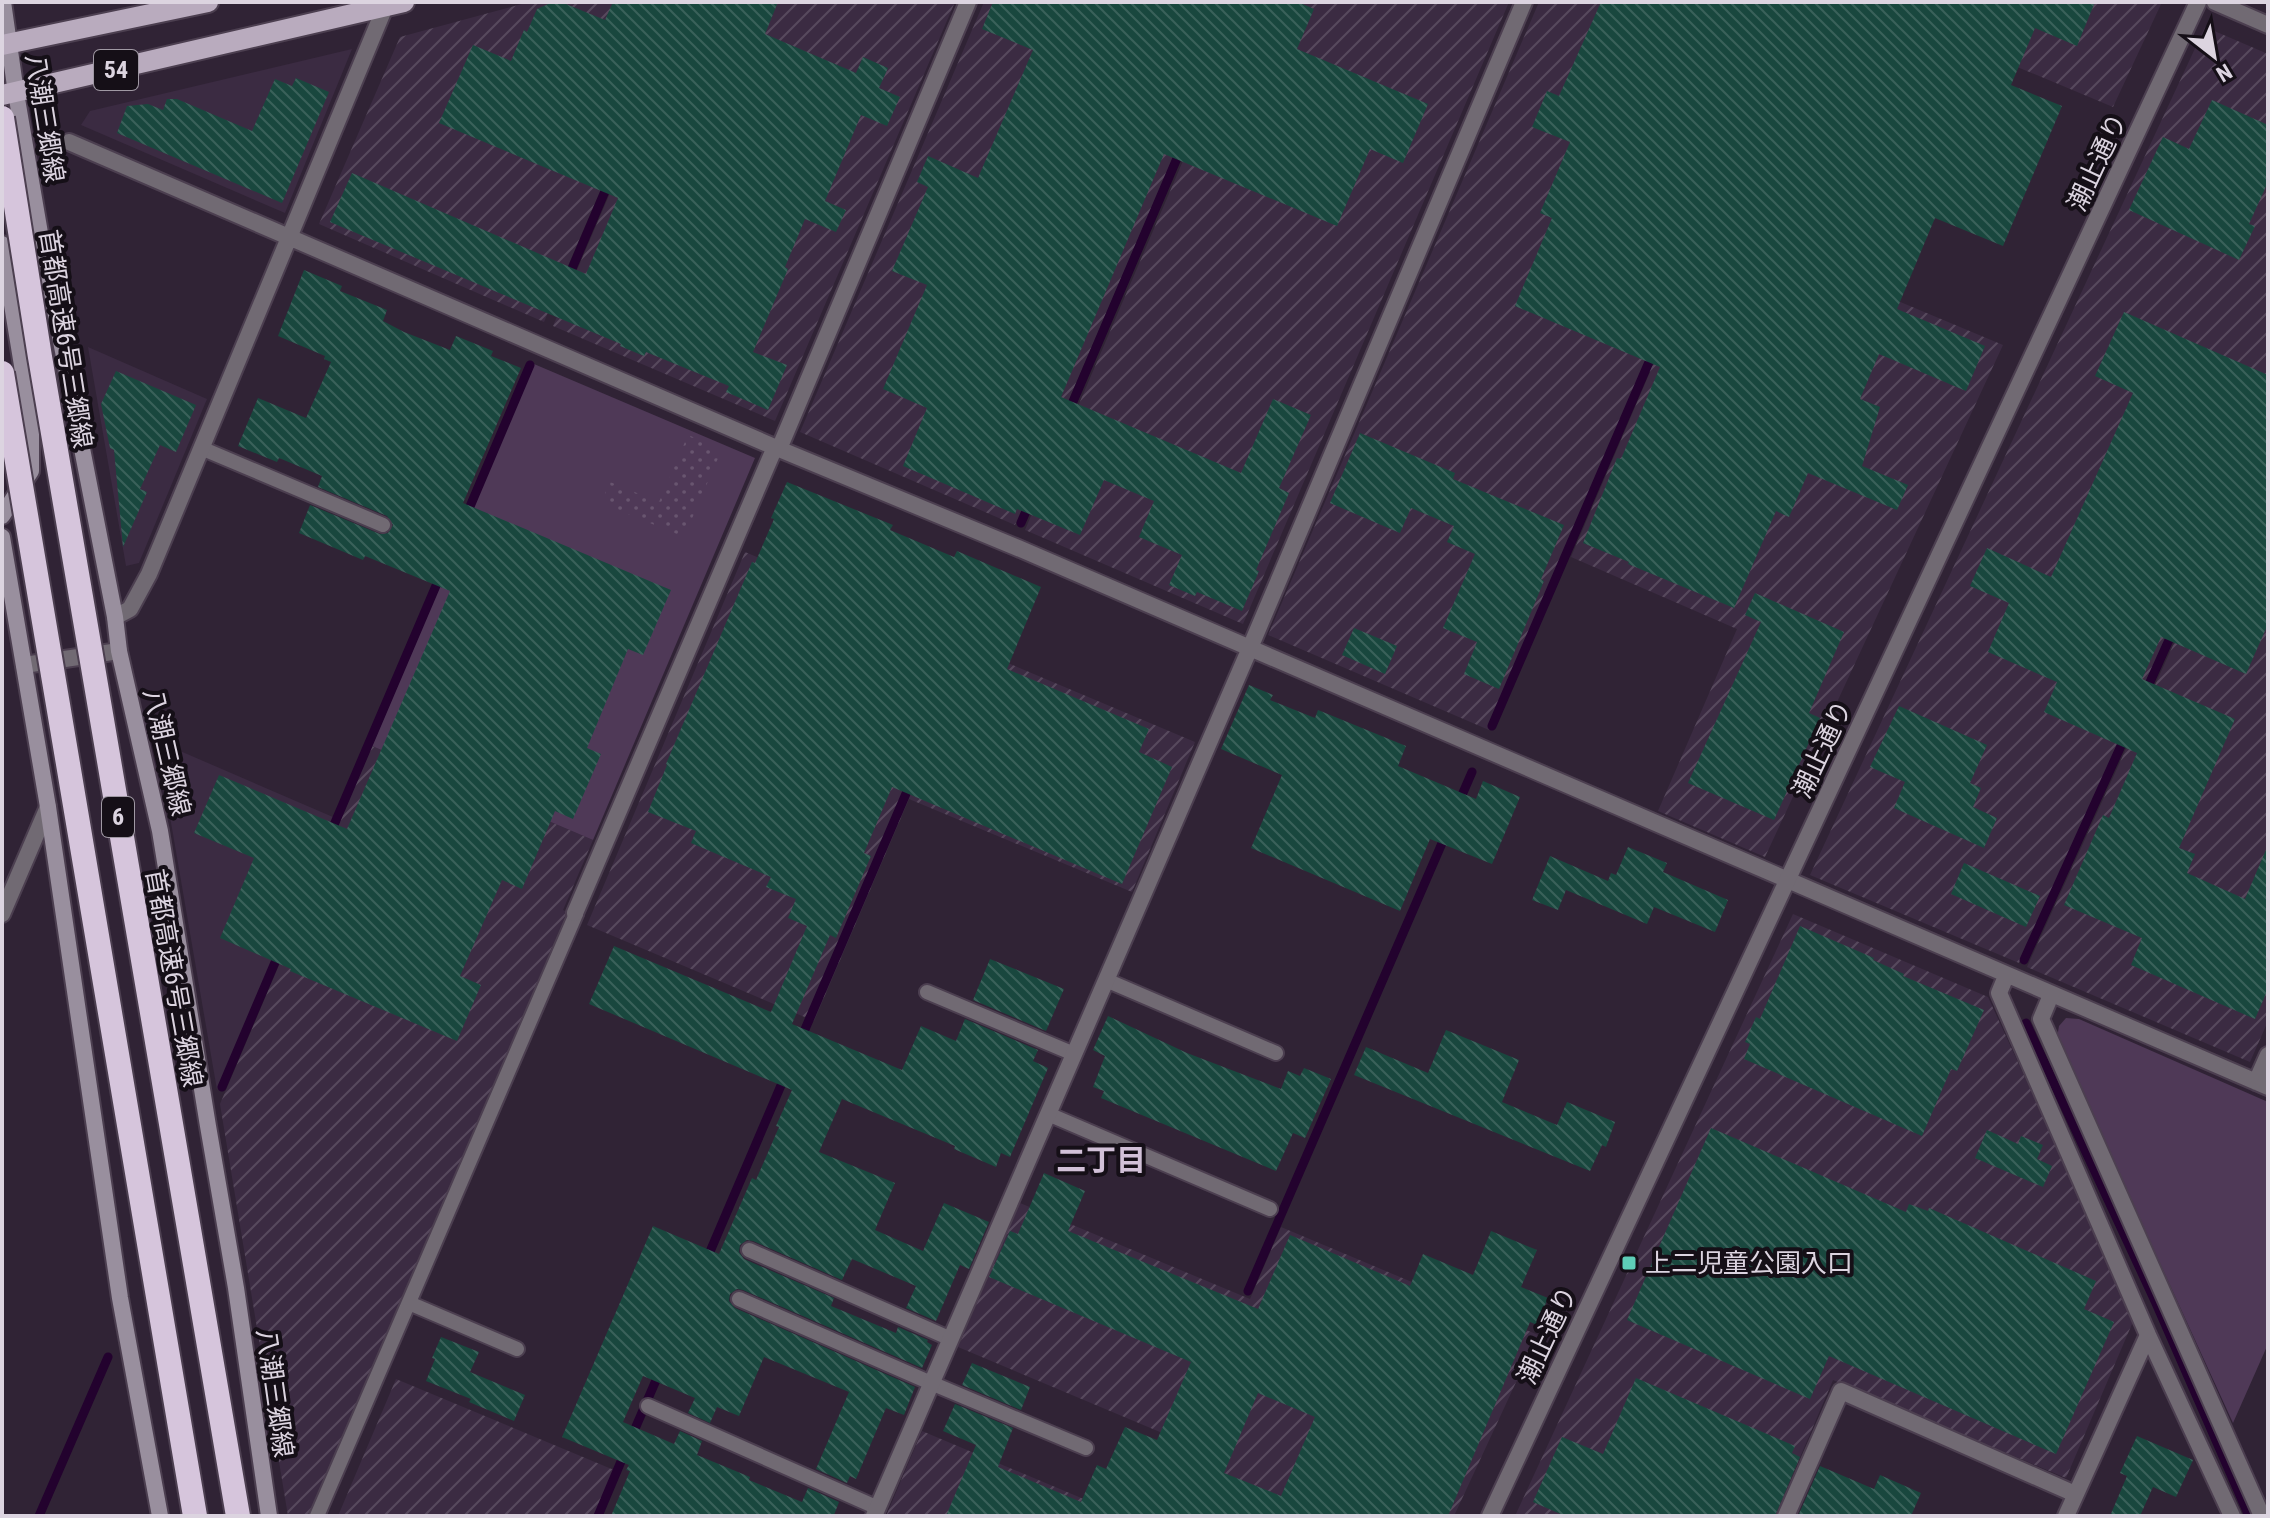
<svg xmlns="http://www.w3.org/2000/svg" width="2270" height="1518" viewBox="0 0 2270 1518" font-family="'Roboto Condensed','Noto Sans JP',sans-serif">
<style>
.built{fill:#3b2b42}
.industrial{fill:url(#industrial-furrows)}
.green{fill:#4f3957}
.garden{fill:url(#garden-dots)}
.lines{fill:none;stroke-linecap:round;stroke-linejoin:round}
.stream{stroke:#23022e;stroke-width:9}
.building{fill:url(#building-back-hatch);fill-rule:evenodd}
.service-casing{stroke:#4c3f50;stroke-width:18}
.minor-casing{stroke:#4c3f50;stroke-width:20}
.tertiary-casing{stroke:#4c3f50;stroke-width:20}
.secondary-casing{stroke:#4c3f50;stroke-width:20}
.primary-casing{stroke:#4c3f50;stroke-width:24}
.service{stroke:#716a73;stroke-width:14}
.minor{stroke:#716a73;stroke-width:16}
.tertiary{stroke:#716a73;stroke-width:16}
.secondary{stroke:#998f9e;stroke-width:16}
.primary{stroke:#b9abbe;stroke-width:20}
.motorway-bridge-casing{stroke:#4c3f50;stroke-width:28;stroke-linecap:butt}
.motorway-bridge{stroke:#d6c5dc;stroke-width:24}
.poi-dot{fill:#5eceb8;stroke:#150f17;stroke-width:3}
.labels{text-anchor:middle;dominant-baseline:central;stroke-width:8;stroke-linejoin:round;paint-order:stroke}
.shield{fill:#150f17;stroke:#a099a4;stroke-width:2}
.shield-label{font-size:24px;font-weight:bold;fill:#dcd4e0}
.street-label{font-size:26px;fill:#dcd4e0;stroke:#150f17}
.poi-label{font-size:26px;fill:#dcd4e0;stroke:#150f17;text-anchor:start}
.quarter-label{font-size:30px;font-weight:bold;fill:#d2c1d8;stroke:#150f17}
</style>
<defs>
<pattern id="industrial-furrows" width="10" height="10" patternUnits="userSpaceOnUse" patternTransform="scale(2)"><rect width="10" height="10" fill="#3b2b42"/><path d="M-1 1l2-2M0 10L10 0M9 11l2-2" fill="none" stroke="#57495d"/></pattern>
<pattern id="garden-dots" width="8" height="8" patternUnits="userSpaceOnUse" patternTransform="scale(2)"><rect width="8" height="8" fill="#4f3957"/><path d="M2 2h.1M6 6h.1" fill="none" stroke="#68556f" stroke-width="1.8" stroke-linecap="round"/></pattern>
<pattern id="building-back-hatch" width="6" height="6" patternUnits="userSpaceOnUse" patternTransform="scale(2)"><rect width="6" height="6" fill="#19473e"/><path d="M-1 5l2 2M0 0l6 6M5-1l2 2" fill="none" stroke="#3a615a"/></pattern>
</defs>
<rect width="100%" height="100%" fill="#302335"/>
<path class="built" d="M352 49 285 213 81 125 90 111Z
M88 347 207 399 139 563 126 566Z
M157 741 333 817 217 1090Z"/>
<path class="industrial" d="M529 2H681L544 322 319 224 400 37Z
M692 2H955L775 421 553 326Z
M984 2H1240L1015 525 800 432Z
M1251 2H1509L1243 624 1025 530Z
M1539 2H1801L1707 221 2003 345 1765 857 1658 811 1737 629 1571 557 1650 372 1643 370 1489 730 1268 635Z
M1862 2H2162L2113 107Z
M2205 27 2268 54V411L2019 963 1810 875Z
M2268 436V1021L2250 1062 2027 967Z
M745 552 1195 742 1132 892 909 799 814 1021 587 925Z
M372 746 593 840 563 910 567 912 310 1516H288L220 1104Z
M1793 914 1988 997 2135 1317 2066 1478 1833 1380 1775 1516H1515Z
M1020 1203 1250 1299 1281 1227 1538 1335 1454 1516H1147L1179 1440 958 1347Z
M396 1379 614 1470 594 1516H338Z
M922 1431 1124 1516H886Z"/>
<path class="green" d="M534 364 755 458 593 840 372 746Z
M2066 1018 2079 1019 2268 1102V1344L2233 1423 2057 1038 2059 1026Z"/>
<path class="garden" d="M688 435 722 449 684 537 601 503 610 482 659 502Z"/>
<g class="lines">
<path class="stream" d="M568 278 609 182
M1069 411 1181 149
M466 516 530 365
M1021 523 1030 502
M2146 691 2173 631
M1492 726 1649 362
M1459 802 1472 772
M331 832 441 574
M2024 960 2125 737
M2026 1023 2155 1301 2249 1516
M800 1041 911 782
M222 1087 279 953
M706 1261 785 1076
M1248 1291 1446 834
M631 1438 660 1371
M39 1516 108 1357
M598 1516 625 1452"/>
</g>
<path class="building" d="M553 2H561L605 20 613 2H778L765 34 856 73 863 57 888 68 879 88 900 97 887 126 861 115 825 201 846 210 836 232 805 219 785 267 788 269 753 352 787 365 768 410 726 392 729 386 646 352 644 356 620 346 621 344 330 222 352 173 586 274 618 198 439 123 473 45 511 61 524 30 527 32 537 9Z
M993 2H1298L1314 9 1297 49 1428 104 1403 163 1370 149 1337 226 1164 154 1061 397 1241 473 1273 399 1311 415 1279 488 1289 493 1256 570 1259 571 1242 611 1197 592 1195 596 1169 585 1182 555 1139 537 1154 501 1104 480 1080 535 1017 509 1015 514 903 466 927 408 883 389 927 285 892 271 928 187 917 182 928 156 978 178 1033 50 982 29Z
M1601 2H2095L2077 46 2035 28 2011 85 2062 106 2003 246 1935 218 1897 309 1985 346 1966 391 1879 354 1860 399 1880 407 1862 466 1908 485 1897 510 1808 473 1789 517 1776 511 1734 608 1628 564 1629 562 1583 543 1617 458 1621 459 1660 367 1515 306 1552 218 1540 213 1570 142 1532 127 1547 91 1559 96Z
M296 78 329 92 282 203 117 133 127 106 148 104 163 110 167 99H177L252 131 275 79 292 86Z
M2212 100 2268 125V182L2249 224 2255 226 2239 260 2129 210 2163 137 2189 149Z
M304 270 342 286 340 291 387 310 383 321 404 332 450 350 456 336 493 351 491 356 521 368 463 503 671 590 643 655 628 649 587 748 601 754 573 819 555 811 522 889 502 880 460 976 481 985 457 1041 290 971 291 969 220 938 254 858 194 833 219 775 347 829 450 591 365 556 363 560 299 533 310 505 380 534 388 533 393 525 387 516 318 487 322 476 279 458 277 462 238 446 258 398 306 418 331 362 324 359 325 356 278 336Z
M2124 312 2268 375V624L2246 674 2161 637 2142 679 2235 719 2179 848 2195 854 2187 873 2245 899 2268 845V989L2255 1019 2131 965 2142 938 2064 905 2103 815 2109 818 2137 753 2044 712 2057 682 1988 652 2009 603 1970 586 1987 548 2051 577 2133 393 2095 376Z
M116 371 196 405 176 452 160 445 140 489 147 492 123 547 114 450 110 448 101 404Z
M1360 433 1455 473 1453 479 1564 525 1541 579 1544 581 1499 689 1464 674 1477 642 1443 628 1475 554 1447 542 1454 526 1411 508 1400 533 1330 503Z
M787 482 893 525 890 530 954 557 957 551 1041 587 1007 669 1149 729 1139 752 1172 767 1122 884 892 787 864 853 871 856 836 938 830 935 792 1024 902 1070 921 1026 956 1041 965 1019 1038 1050 1033 1061 1048 1068 1010 1157 1001 1153 996 1167 954 1149 955 1146 842 1099 819 1152 895 1183 875 1230 923 1251 944 1203 989 1222 969 1269 960 1265 936 1321 906 1308 916 1286 852 1259 842 1280 753 1241 747 1240 740 1245 739 1252 744 1259 834 1298 831 1306 896 1333 898 1327 928 1340 927 1342 932 1345 922 1368 743 1290 737 1289 730 1294 729 1301 735 1308 915 1387 904 1415 886 1408 856 1479 850 1476 847 1483 816 1469 849 1392 764 1357 739 1416 717 1407 710 1423 688 1413 695 1398 643 1376 623 1422 674 1444 680 1431 702 1441 697 1455 750 1477 749 1480 802 1502 808 1488 839 1502 834 1515 835 1516H611L630 1471 626 1470 629 1465 562 1437 653 1226 719 1254 752 1178 756 1180 779 1127 776 1126 792 1090 589 1004 614 946 771 1012 807 926 788 918 796 899 766 887 771 877 691 843 696 831 648 812 667 765 666 764 752 562 755 563 774 519 771 518Z
M1755 593 1844 632 1809 713 1820 718 1774 820 1688 783 1761 622 1745 615Z
M1354 628 1397 646 1385 674 1342 655Z
M1249 685 1273 695 1270 700 1315 718 1318 710 1406 746 1398 766 1476 799 1483 781 1520 797 1492 864 1430 839 1400 911 1251 848 1282 775 1221 749Z
M1899 706 1987 745 1970 783 1981 788 1973 807 1997 818 1984 848 1894 808 1905 782 1870 767Z
M1628 847 1667 863 1663 872 1728 900 1715 932 1654 907 1647 924 1566 890 1558 910 1532 900 1550 856 1608 881 1611 873 1616 875Z
M1964 863 2040 896 2026 927 1951 894Z
M1800 926 1874 958 1873 960 1904 974 1903 976 1984 1010 1957 1071 1951 1069 1922 1136 1744 1059 1750 1044 1745 1042 1756 1017 1760 1019Z
M990 959 1064 989 1046 1031 973 1000Z
M1108 1016 1187 1053 1281 1089 1288 1071 1300 1076 1304 1068 1331 1079 1305 1138 1293 1133 1276 1171 1101 1098 1104 1091 1093 1087 1105 1056 1093 1050Z
M1446 1030 1519 1060 1502 1102 1557 1125 1567 1102 1615 1122 1606 1147 1602 1145 1590 1171 1354 1075 1366 1047 1428 1073Z
M1711 1128 1906 1212 1909 1204 1928 1211 1929 1208 2096 1281 2084 1309 2114 1322 2056 1454 1829 1356 1810 1399 1627 1320Z
M1987 1130 2018 1144 2021 1136 2043 1145 2037 1159 2052 1166 2043 1187 1975 1158Z
M1044 1173 1085 1191 1068 1231 1258 1309 1290 1235 1410 1286 1423 1254 1473 1275 1491 1231 1537 1250 1521 1287 1548 1298 1537 1325 1530 1322 1448 1516H946L976 1445 943 1431 955 1404 1013 1428 998 1467 1081 1502 1097 1465 1106 1469 1125 1427 1157 1440 1191 1362 989 1277 1010 1231 1018 1234ZM1258 1393 1315 1417 1281 1496 1224 1473Z
M441 1337 479 1352 470 1372 525 1395 514 1421 469 1402 471 1399 426 1381 435 1359 432 1358Z
M972 1363 1030 1387 1021 1410 962 1385Z
M1636 1378 1795 1446 1792 1453 1800 1457 1775 1516H1565L1533 1502 1562 1437 1603 1454Z
M2137 1436 2193 1460 2176 1497 2153 1487 2140 1516H2110L2127 1476 2120 1473Z
M1820 1466 1874 1489 1880 1475 1921 1493 1911 1516H1798Z"/>
<g class="lines">
<defs>
<path id="service" d="M201 448 383 525
M1106 980 1276 1053
M927 992 1074 1054
M1048 1114 1270 1209
M749 1250 951 1339
M739 1299 931 1383 1086 1448
M409 1303 517 1349
M648 1406 878 1508
M317 1516 576 914 575 913"/>
<path id="minor" d="M2215 2 2268 25
M69 142 779 449 1018 548 2268 1087
M779 449 968 2
M115 617 130 609 149 574 385 7
M24 665 119 651
M575 913 775 447
M2 914 48 807
M2006 976 1999 993 2148 1335 2232 1516
M2051 995 2041 1019 2262 1516
M2256 1082 2268 1055
M874 1516 1250 648 1524 2
M1786 1516 1841 1391 2075 1494
M2066 1516 2148 1335"/>
<path id="tertiary" d="M1490 1516 2198 2"/>
<path id="secondary" d="M3 2 16 93 41 239 115 617 119 651 160 831 208 1126 236 1288 269 1516
M2 244 31 420V471L2 516
M2 537 48 807 120 1298 160 1516"/>
<path id="primary" d="M2 45 208 2
M2 95 404 2"/>
</defs>
<use href="#service" class="service-casing"/>
<use href="#minor" class="minor-casing"/>
<use href="#tertiary" class="tertiary-casing"/>
<use href="#secondary" class="secondary-casing"/>
<use href="#primary" class="primary-casing"/>
<use href="#service" class="service"/>
<use href="#minor" class="minor"/>
<use href="#tertiary" class="tertiary"/>
<use href="#secondary" class="secondary"/>
<use href="#primary" class="primary"/>
<defs>
<path id="motorway-bridge" d="M2 118 40 357 238 1516
M2 373 195 1516"/>
</defs>
<use href="#motorway-bridge" class="motorway-bridge-casing"/>
<use href="#motorway-bridge" class="motorway-bridge"/>
</g>
<rect class="poi-dot" x="1621" y="1255" width="16" height="16" rx="4"/>
<g class="labels">
<g class="shield">
<rect x="94" y="50" width="44" height="40" rx="6"/>
<rect x="102" y="797" width="32" height="40" rx="6"/>
</g>
<g class="shield-label">
<text x="116" y="70">54</text>
<text x="118" y="817">6</text>
</g>
<g class="street-label">
<text transform="translate(45 118) rotate(81)">八潮三郷線</text>
<text transform="translate(2097 162) rotate(-65)">潮止通り</text>
<text transform="translate(66 339) rotate(81)">首都高速6号三郷線</text>
<text transform="translate(1822 749) rotate(-65)">潮止通り</text>
<text transform="translate(167 752) rotate(77)">八潮三郷線</text>
<text transform="translate(174 978) rotate(80)">首都高速6号三郷線</text>
<text transform="translate(1547 1335) rotate(-65)">潮止通り</text>
<text transform="translate(275 1393) rotate(82)">八潮三郷線</text>
</g>
<g class="poi-label">
<text x="1645" y="1263">上二児童公園入口</text>
</g>
<g class="quarter-label">
<text x="1101" y="1160">二丁目</text>
</g>
</g>
<rect width="2270" height="1518" fill="none" stroke="#dcd4e0" stroke-width="8"/>
<g transform="translate(2214 56) rotate(149)" stroke="#150f17" stroke-width="6" paint-order="stroke">
<path d="M0-6L14 30L0 20L-14 30Z" fill="#dcd4e0"/>
<text y="-12" font-size="22" font-weight="bold" text-anchor="middle" fill="#dcd4e0">N</text>
</g>
</svg>
